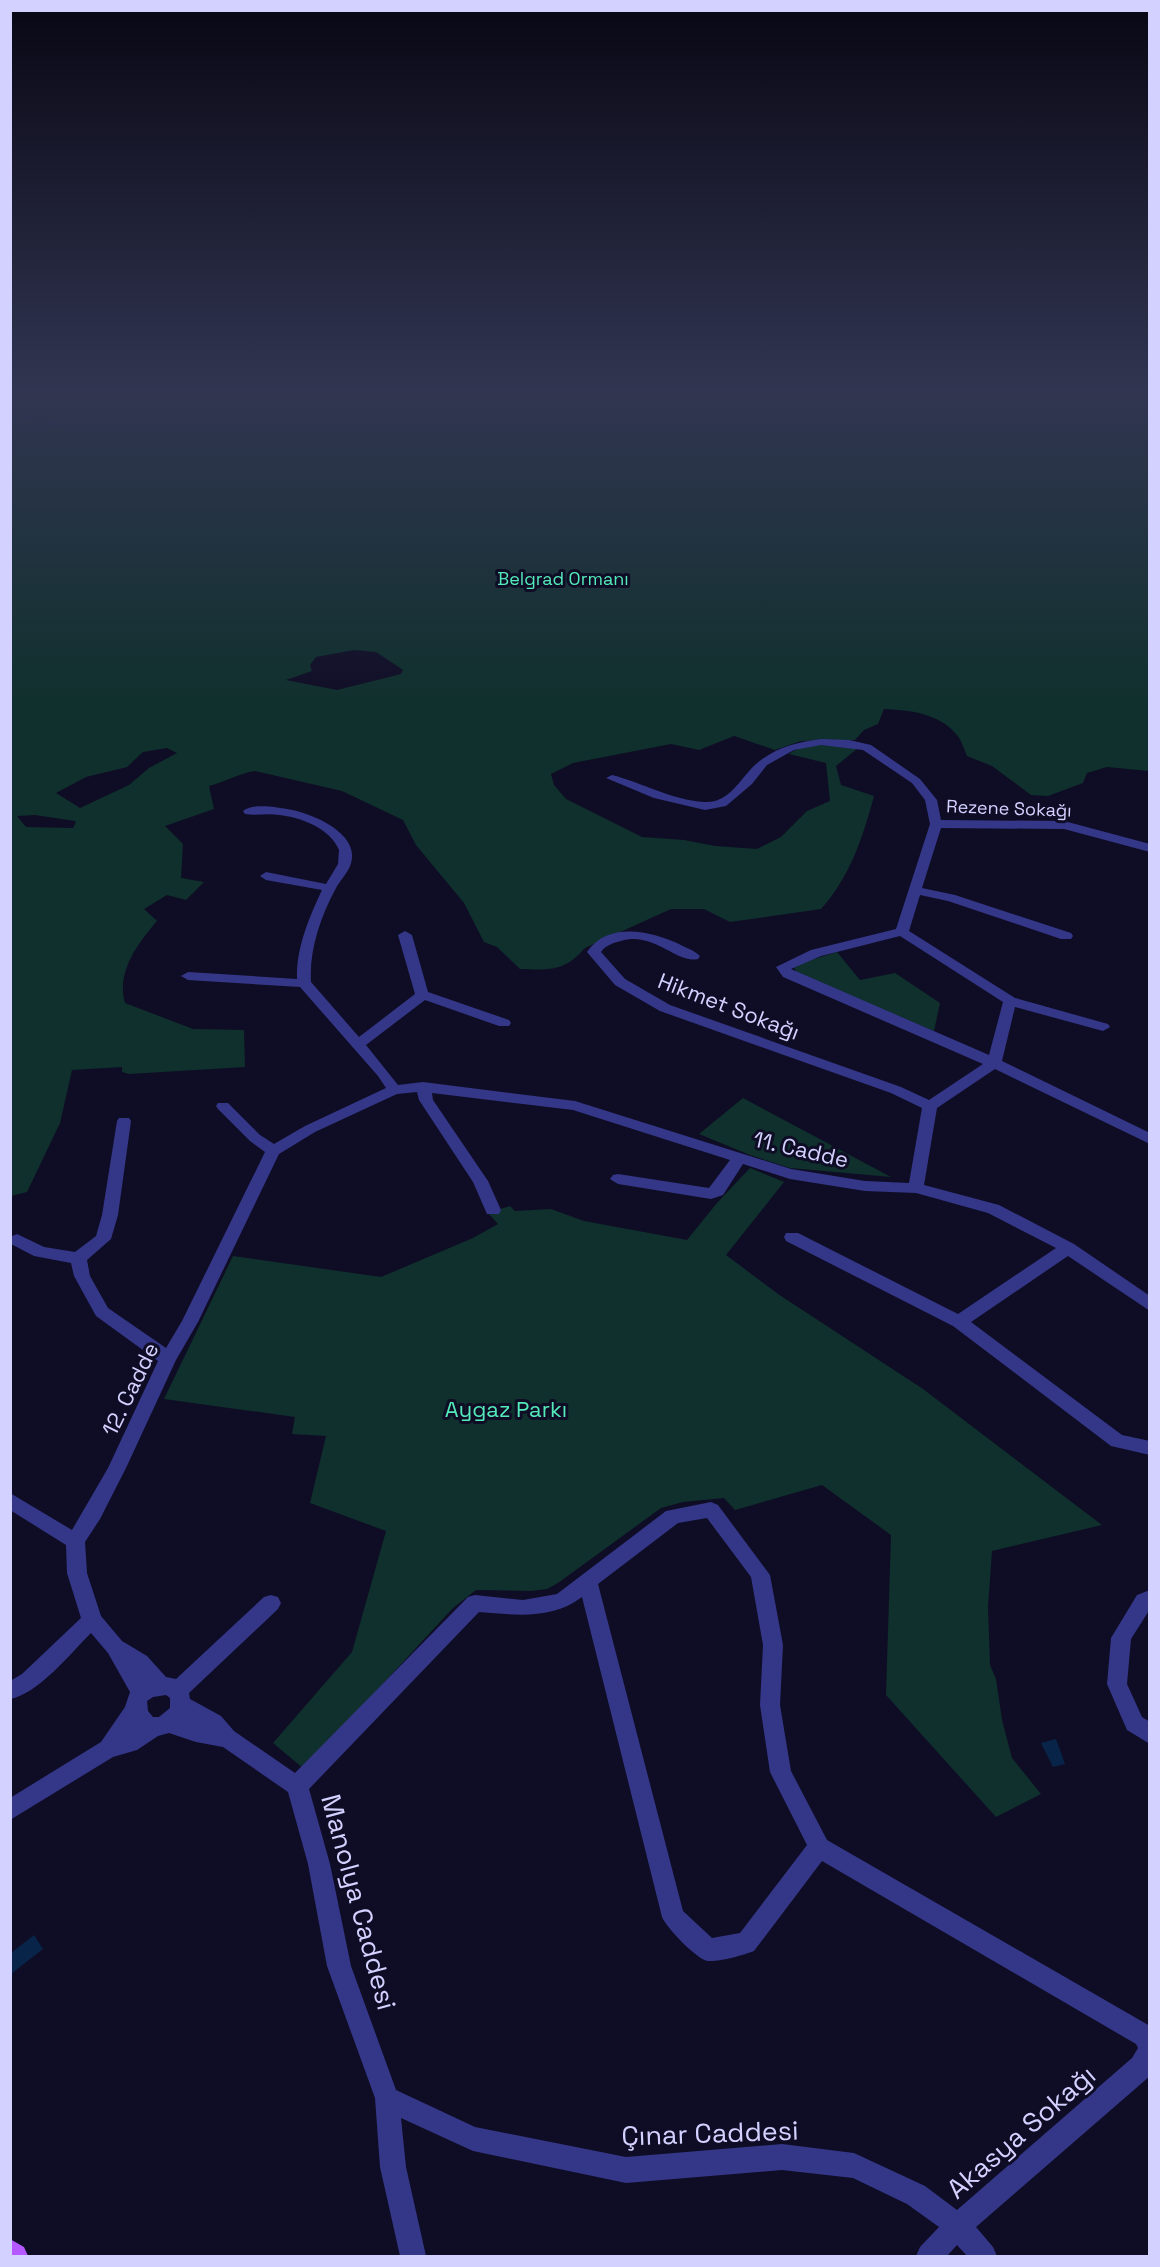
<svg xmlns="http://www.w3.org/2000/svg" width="1160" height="2267" viewBox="0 0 1160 2267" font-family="'Space Grotesk',sans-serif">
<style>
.green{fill:#0f302c;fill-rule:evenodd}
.water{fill:#082449}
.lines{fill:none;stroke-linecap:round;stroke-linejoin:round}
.stream{stroke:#082449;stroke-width:2}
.street{fill:#343688;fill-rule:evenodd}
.primary{fill:#b558ff;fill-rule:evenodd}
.labels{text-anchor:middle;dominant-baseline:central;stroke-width:6;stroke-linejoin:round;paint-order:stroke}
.far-park-label{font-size:18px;fill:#53e9b9;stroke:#0f0d25}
.far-street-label{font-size:18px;fill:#d3d1ff;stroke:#0f0d25}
.street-label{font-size:22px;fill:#d3d1ff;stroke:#0f0d25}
.park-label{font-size:22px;fill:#53e9b9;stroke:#0f0d25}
.near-street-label{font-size:27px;fill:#d3d1ff;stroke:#0f0d25}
</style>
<rect width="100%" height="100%" fill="#0f0d25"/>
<path class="green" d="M10 394H1149V771L1107 767 1087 773 1083 783 1048 796 1031 795 992 766 967 756C964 749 961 739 956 734 939 713 908 710 884 709L878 724 864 730 855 740 801 741 775 750 734 736 699 750 671 744 573 763 551 774 554 785 566 799 642 837 684 840 715 846 757 849 781 837 807 811 830 801 826 763 789 754C807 740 837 746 858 748L836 766 841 785 874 796C863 837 850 877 821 909L730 922 704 909H671L585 948C564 972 549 970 520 969L497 947 484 942 464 903 416 845 403 820 342 791 255 771C240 773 225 782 209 786L214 809 165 826 183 844 181 878 204 882 186 900 167 895 144 909 157 921C138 943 116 972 125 1003L193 1029 244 1030 245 1067 129 1074 122 1072V1067L72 1070 60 1123 27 1192 11 1196ZM354 650 376 652 403 670 401 674 337 690 286 680 312 671 310 665 316 657ZM167 748 177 753 149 768 129 785 80 808 56 793 86 777 127 767 143 752ZM35 815 75 821 76 822 73 828 26 827 17 816Z
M837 952 860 980 895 973 940 1003 934 1031 797 973 794 968 804 962Z
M743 1098 891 1177 790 1168 750 1155 699 1134Z
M750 1168 784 1182 726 1255 778 1294 923 1389 1102 1525 992 1551 988 1607 990 1665 996 1679 1002 1720 1012 1758 1041 1794 996 1817 886 1695 891 1535 822 1485 735 1510 724 1498 683 1502 661 1508 558 1583 547 1589 531 1591 476 1590 453 1608 304 1769 273 1743 352 1652 386 1531 310 1503 326 1436 292 1434 295 1417 164 1399 233 1256 381 1277 473 1238 498 1224 488 1213 510 1206 515 1211 551 1209 584 1221 687 1240 717 1203Z"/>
<path class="water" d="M1056 1739 1065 1764 1053 1767 1041 1743Z
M34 1935 43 1949 11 1974V1953Z"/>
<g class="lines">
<path class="stream" d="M10 409 36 420 58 425"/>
<path class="street" d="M821 739 849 740 871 745 920 779 937 800 941 820 1064 821 1150 844V852L1064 829 941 828 922 888 955 895 1071 933 1073 936 1071 939H1061L948 901 920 895 909 931 1015 998 1108 1024 1110 1027 1103 1031 1015 1007 1002 1061 1150 1133V1144L995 1069 937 1108 924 1185 999 1205 1074 1244 1150 1296V1311L1068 1256 971 1322 1122 1435 1150 1441V1455L1111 1446 953 1326 786 1241 784 1237 786 1233H798L958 1314 1056 1248 988 1213 916 1193 865 1191 790 1179 743 1164 723 1195 711 1199 618 1184 610 1179 613 1175 618 1174 709 1188 730 1160 573 1110 432 1093 433 1100 488 1181 501 1210 499 1214H487L473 1182 419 1100 417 1092 397 1094 315 1132 279 1154 198 1322 176 1360 126 1468 100 1519 85 1542 87 1573 101 1616 122 1641 147 1656 166 1677 176 1679 264 1597 271 1595 278 1597 281 1603 278 1609 189 1693 190 1699 221 1716 234 1731 295 1773 468 1597 475 1595 523 1600 557 1594 666 1511 711 1502 718 1505 770 1575 783 1645 780 1705 791 1771 827 1840 1150 2026V2076L976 2227 993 2247 997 2256H967L957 2245 947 2256H916L920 2247 939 2227 907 2204 853 2178 782 2170 626 2183 473 2151 401 2118 406 2167 426 2256H400L380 2167 375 2098 327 1966 308 1864 288 1792 223 1747 196 1742 169 1733 158 1736 137 1750 113 1757 10 1820V1798L101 1742 125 1707 130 1692 108 1653 91 1633C71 1653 38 1694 10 1699V1681L22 1674 81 1618 67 1573 66 1545 10 1510V1493L72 1530 108 1468 158 1361 96 1316 74 1276 71 1263 34 1256 11 1244 10 1237 17 1234 44 1247 75 1252 96 1236 102 1215 117 1121 119 1118H129L131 1121 118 1215 111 1239 87 1260 90 1276 108 1308 166 1348 182 1321 265 1152 250 1141 218 1109 216 1106 218 1103H228L260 1135 274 1144 305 1126 386 1088 378 1076 300 987 188 980 181 976 188 972 297 979C296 948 309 918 322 890L266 880 260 876 266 872 326 884 338 864 339 850C330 828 300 817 279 815 267 813 256 816 245 814L243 811C252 803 276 807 287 809 309 812 355 831 352 858 351 871 340 879 335 890 320 918 309 951 311 982L359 1037 415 994 398 935 405 931 412 935 428 992 509 1020 511 1023 509 1026H499L425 1000 366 1045 398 1085 423 1082 575 1101 791 1169 865 1181 909 1183 922 1108 891 1093 660 1011 615 985 587 952C608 921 651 931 679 944 686 948 694 950 700 956L698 959C676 964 654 931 621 941 613 943 606 945 601 952L625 979 670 1005 901 1087 929 1100 983 1064 783 977 776 967 811 950 896 929 930 824 925 800 912 783 863 750 821 745 794 750 767 765 752 784 726 806 705 810 654 798 606 778 612 775C643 783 672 800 704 802 732 804 742 773 761 760 780 746 799 742 821 739ZM900 936 1003 1002 989 1055 791 969 821 956ZM707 1518 751 1577 763 1645 760 1705 770 1772 807 1845 740 1933 712 1938 683 1911 598 1584 678 1523ZM582 1597 662 1917C666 1927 697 1960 708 1961 719 1962 744 1955 754 1951L822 1861 1136 2044 1138 2048 1132 2058 957 2210 925 2186 854 2153 782 2144 626 2157 475 2127 396 2090 351 1966 330 1864 309 1789 479 1612C515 1615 552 1620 582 1597ZM166 1695 170 1698V1708L159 1717H153L148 1711 147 1701 153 1697Z
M1150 1590V1609L1131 1639 1127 1684 1142 1717 1150 1722V1744L1127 1730 1107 1684 1111 1638 1137 1595Z"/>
<path class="primary" d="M10 2239 24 2247 28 2256H10Z"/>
</g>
<linearGradient id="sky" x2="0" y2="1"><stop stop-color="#080714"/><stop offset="0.55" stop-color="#313551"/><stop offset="1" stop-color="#313551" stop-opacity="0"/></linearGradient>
<rect width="1160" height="712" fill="url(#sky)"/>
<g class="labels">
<g class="far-park-label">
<text x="563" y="578">Belgrad Ormanı</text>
</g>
<g class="far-street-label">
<text transform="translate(1009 808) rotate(2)">Rezene Sokağı</text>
</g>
<g class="street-label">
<text transform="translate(729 1006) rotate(21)">Hikmet Sokağı</text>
<text transform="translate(801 1149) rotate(13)">11. Cadde</text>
<text transform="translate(130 1389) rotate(-64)">12. Cadde</text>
</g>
<g class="park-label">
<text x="506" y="1409">Aygaz Parkı</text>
</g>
<g class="near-street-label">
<text transform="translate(359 1902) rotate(75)">Manolya Caddesi</text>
<text transform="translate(1021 2132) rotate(-41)">Akasya Sokağı</text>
<text transform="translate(710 2133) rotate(-2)">Çınar Caddesi</text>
</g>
</g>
<rect width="1160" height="2267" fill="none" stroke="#d3d1ff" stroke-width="24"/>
</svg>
